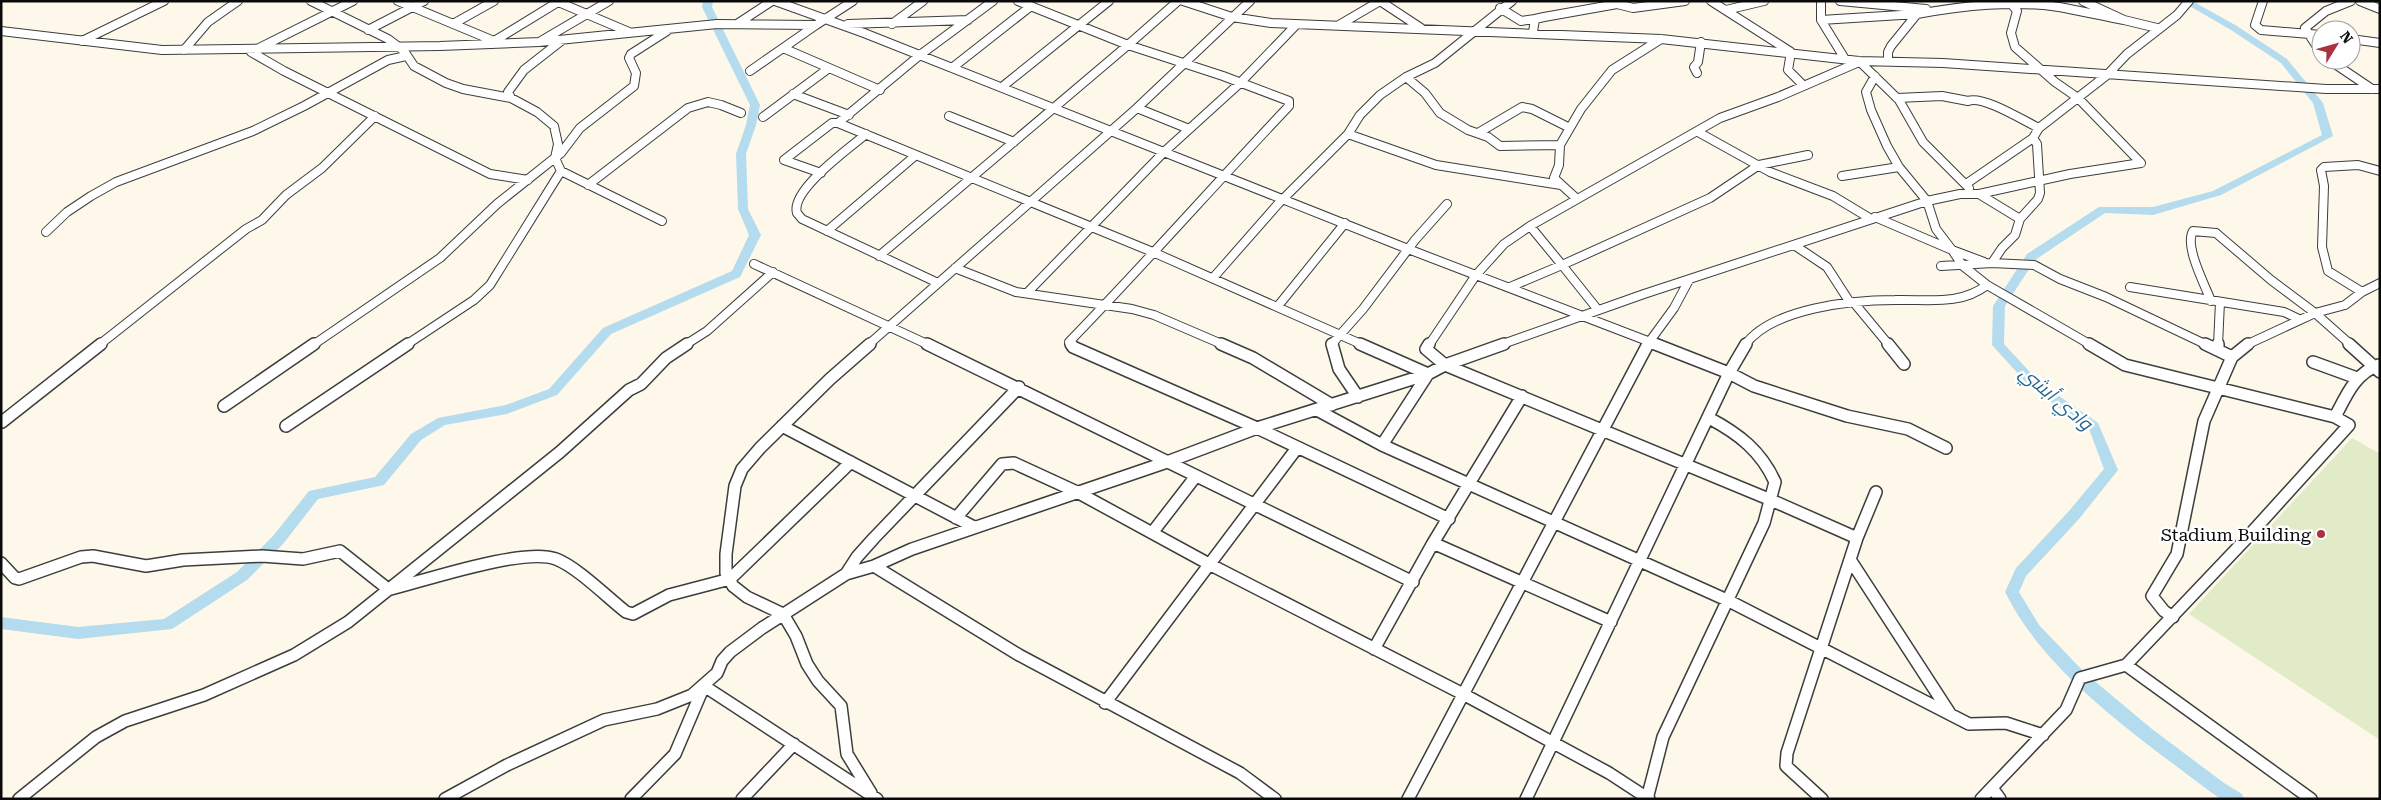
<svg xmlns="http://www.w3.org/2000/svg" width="2381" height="800" viewBox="0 0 2381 800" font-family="'Roboto Serif',Cairo,serif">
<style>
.pitch{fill:#e1ebc8}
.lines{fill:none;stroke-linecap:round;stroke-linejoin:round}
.river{fill:#b4dcee;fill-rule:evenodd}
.minor-far1-casing{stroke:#3d3d3d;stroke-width:10}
.minor-casing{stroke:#3d3d3d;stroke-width:14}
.minor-far1{stroke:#fff;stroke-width:8}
.minor{stroke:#fff;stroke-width:11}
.poi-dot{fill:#a93340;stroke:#fff;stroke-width:2}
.labels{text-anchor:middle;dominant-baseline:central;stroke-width:5;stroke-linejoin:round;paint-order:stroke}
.poi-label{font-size:18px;fill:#0a0a0a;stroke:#fff;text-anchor:end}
.water-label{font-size:19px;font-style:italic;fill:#23658c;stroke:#fff}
</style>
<rect width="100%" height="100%" fill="#fdf8e9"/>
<path class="pitch" d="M2352 438 2380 454V740L2189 614Z"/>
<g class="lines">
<path class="river" d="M703 1H713L712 7 760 105 756 125 746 154 748 209 761 235 740 277 611 334 557 395 507 414 445 425 421 440 384 485 318 499 283 544 247 580 172 629 78 639 1 629V617L78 627 164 619 237 572 273 536 309 491 375 477 411 434 438 418 506 405 549 389 603 328 732 271 749 235 738 209 736 154 746 125 750 105 702 7Z
M2181 1H2192L2237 26 2287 59 2323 103 2333 136 2221 195 2153 215 2105 213 2035 260 2005 306 2004 344 2039 382 2098 423 2118 470 2079 519 2026 576 2019 592 2039 625 2085 673 2152 729 2224 783 2242 794 2244 799H2221L2212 793C2140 738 2046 675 2005 592L2016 568 2069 511 2104 469 2089 429 2031 388 1992 345 1993 306 2027 254 2099 207H2153L2213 191 2322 135 2313 103 2281 63 2231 30Z"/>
<defs>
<path id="minor-far1" d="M311 1 388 39 404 51 414 66 446 83 463 89 511 98 537 112 554 126 558 144 555 158 561 171 662 221
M353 1 251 52 284 71 490 174 528 180
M398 1 494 41
M556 1 629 32
M775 1 864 33 1408 249 1658 345
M993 1 920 55 838 123 1155 253 1363 345
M1018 1 1128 45 1178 1
M1183 1 1232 17 1271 23 1661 39 1859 61 1943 63 2326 89H2380
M1380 1 1421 28
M1512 1 1435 63 1406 77 1380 95 1360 115 1348 134 1436 165 1561 185
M1711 1 1791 52 1788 70 1803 85
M1821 1V20L1845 59
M1840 1 1926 9
M2083 1 2124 20 2157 28
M2263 1 2255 25 2261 30 2321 35
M2360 1 2380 9
M1500 8 1521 21 1535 19
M1726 10 1764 1
M1821 20 1917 14
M453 24 494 1
M737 24 772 1
M848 24 968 20
M892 24 923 1
M816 25 783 48 880 90
M1339 25 1380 1
M368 30 424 1
M1 31 162 50 440 46 539 42 717 24 816 25 853 1
M1533 32 1535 19 1544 17 1617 4 1633 8 1685 1
M2351 39 2380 43
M82 41 164 1
M541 41 609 1
M491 43 558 2
M184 50 208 22 238 1
M2321 53 2305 28 2326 11 2351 1
M2329 60 2372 89
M1859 61 1899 100 1923 142 1969 188
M1888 61V52L1891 46 1917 14C1963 6 2013 0 2059 7 2081 11 2103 16 2124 20
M952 68 1031 6
M750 71 783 48
M1697 73 1694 67 1698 62 1701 42
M1875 76 1866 92 1871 110 1887 146 1899 167 1927 201 1936 229 1952 250 1984 262
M1406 77 1425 93 1440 113 1468 130 1488 137 1500 146 1560 145
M1002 87 1109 1
M793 94 849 115
M511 98 508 92 524 70 561 41
M1897 98 1942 96 1968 101C1983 95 2024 121 2039 128
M1137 108 1189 129
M949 116 1014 142
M763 117 829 68
M1698 132 1770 172 1833 196 1871 219
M1478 133 1522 107 1532 109 1570 128
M866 134C850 148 790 190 797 213L802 219 938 283
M821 173 784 160 832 123H838
M1842 176 1899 167
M1966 184 2033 138 2039 128 2107 75 2127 54 2177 15 2189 1
M588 185 688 108 708 102 721 105 741 113
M1979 194 2070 174 2141 163 2078 98 2055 82 2015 47 2011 33 2017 11 2009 1
M1577 199 1554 178 1559 165 1560 145 1581 109 1612 70 1661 39
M1875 217 1952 250 1963 266 1987 285 2091 345
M1530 226 1562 265 1710 198 1759 165 1808 155
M827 231 916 155
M46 232 67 212 91 196 116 182 253 131 304 106 388 60 406 56
M1794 245 1827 267 1849 301 1855 304 1889 345
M879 256 1128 45 1223 76 1289 101V106C1215 184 1144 265 1069 342L1072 345
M1992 263 2002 248 2015 235 2020 219 2038 199 2040 193 2037 144 2033 138
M754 264 929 345
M1941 266 1992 263 2034 265 2060 279 2106 297 2207 345
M955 268 1016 292 1132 309 1154 315 1224 345
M1213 278 1278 204 1348 134
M1510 287 1562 265 1598 310
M2130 287 2284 312 2299 319
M2362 292 2328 271 2322 247 2324 186 2321 170 2324 167 2358 165 2380 171
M1027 293 1164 152 1240 83 1296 25
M2211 301C2205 285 2184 246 2193 231L2216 233 2271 280 2315 313 2351 345
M1278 306 1345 223
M99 345 246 229 262 220 286 195 322 168 375 116
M313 345 440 258 497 204 561 153 580 128 634 86 636 73 629 58 631 54 667 31
M406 345 474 300 490 285 561 171
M685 345 707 331 773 272
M868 345 1137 108 1250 1
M1331 345 1363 309 1415 240 1447 204
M1429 345 1476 275 1504 244 1530 226 1720 118 1778 97 1859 62
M1500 345 1644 294 1927 201 1960 194H1979L2020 219
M1647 345 1674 308 1689 280
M1745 345C1772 308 1852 300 1895 300 1927 299 1960 306 1987 285
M2218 345 2220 302
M2246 345 2315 313 2345 305 2362 292 2380 283"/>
<path id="minor" d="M870 344 830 379 760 448 742 469 735 486 726 554V573L733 586 747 597 783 614 796 636 807 664 818 681 841 706 847 754 871 793
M927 344 1413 582
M1071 344 1073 347 1257 428 1449 519
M1221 344 1253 358 1332 405
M1332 344 1339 369 1358 397
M1360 344 1428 374 1382 445
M1429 344 1426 349 1445 365 1771 500 1857 538
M1655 344 1729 373 1754 386 1847 416 1908 429 1946 448
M1888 344 1904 364
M2205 344 2232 357
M2349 344 2380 372
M2218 350V344
M2313 362 2357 378
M224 406 314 344
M1317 410 1382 445 1729 601 1969 724 2006 723 2043 735
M2335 417C2346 396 2355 373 2379 365
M2 422 101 344
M286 426 408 344
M782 426 974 527
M956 518 1002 464 1014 463 1077 492 1209 564 1463 694 1609 773 1649 799
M1152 533 1196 476
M1433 543 1611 622
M1851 561 1951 715
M1 563 15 578 19 579 81 557 93 556 146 566 183 560 262 556 303 559 340 551 388 589
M874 566 1019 655 1240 773 1275 799
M846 574 857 557 874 538 1019 387
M391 589C427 580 524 547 556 559 577 567 607 597 626 612L633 614 669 595 730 579 851 462
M2173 617 2164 611 2152 596 2177 554 2204 421 2232 357 2248 344
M1374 649 1433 543 1522 396
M2126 665 2311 799
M1105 703 1297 448
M1993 789 2000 799
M19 799 96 737 125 721 204 695 294 655 348 622 560 452 629 390 641 384 666 358 687 344
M445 799 507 765 604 720 657 709 692 695 717 673 722 661 730 652 762 628 846 574 874 566 912 549 1167 462 1257 428 1428 374 1445 365 1504 344
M631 799 675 754 704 686 877 799
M742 799 794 744
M1408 799 1648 344
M1526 799 1729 373 1746 344
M1647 799 1663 737 1764 523 1775 482C1761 451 1739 434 1709 418
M1822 799 1786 766 1787 753 1857 538 1876 492
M1981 799 2066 710 2080 678 2126 665 2244 541 2349 425 2335 417 2125 365 2089 344"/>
</defs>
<use href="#minor-far1" class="minor-far1-casing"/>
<use href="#minor" class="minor-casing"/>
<use href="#minor-far1" class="minor-far1"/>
<use href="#minor" class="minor"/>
</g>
<circle class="poi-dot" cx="2321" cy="534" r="5"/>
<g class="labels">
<g class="poi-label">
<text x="2311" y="534">Stadium Building</text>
</g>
<g class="water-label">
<text transform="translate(2056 398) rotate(40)">وادي أبشي</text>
</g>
</g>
<rect width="2381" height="800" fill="none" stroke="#0a0a0a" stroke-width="5"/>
<g transform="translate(2336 45) rotate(53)"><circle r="24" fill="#ffffff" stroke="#9d9d9d"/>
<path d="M0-4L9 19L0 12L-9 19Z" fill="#a93340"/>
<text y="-8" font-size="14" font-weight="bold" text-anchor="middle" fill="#0a0a0a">N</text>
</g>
</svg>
